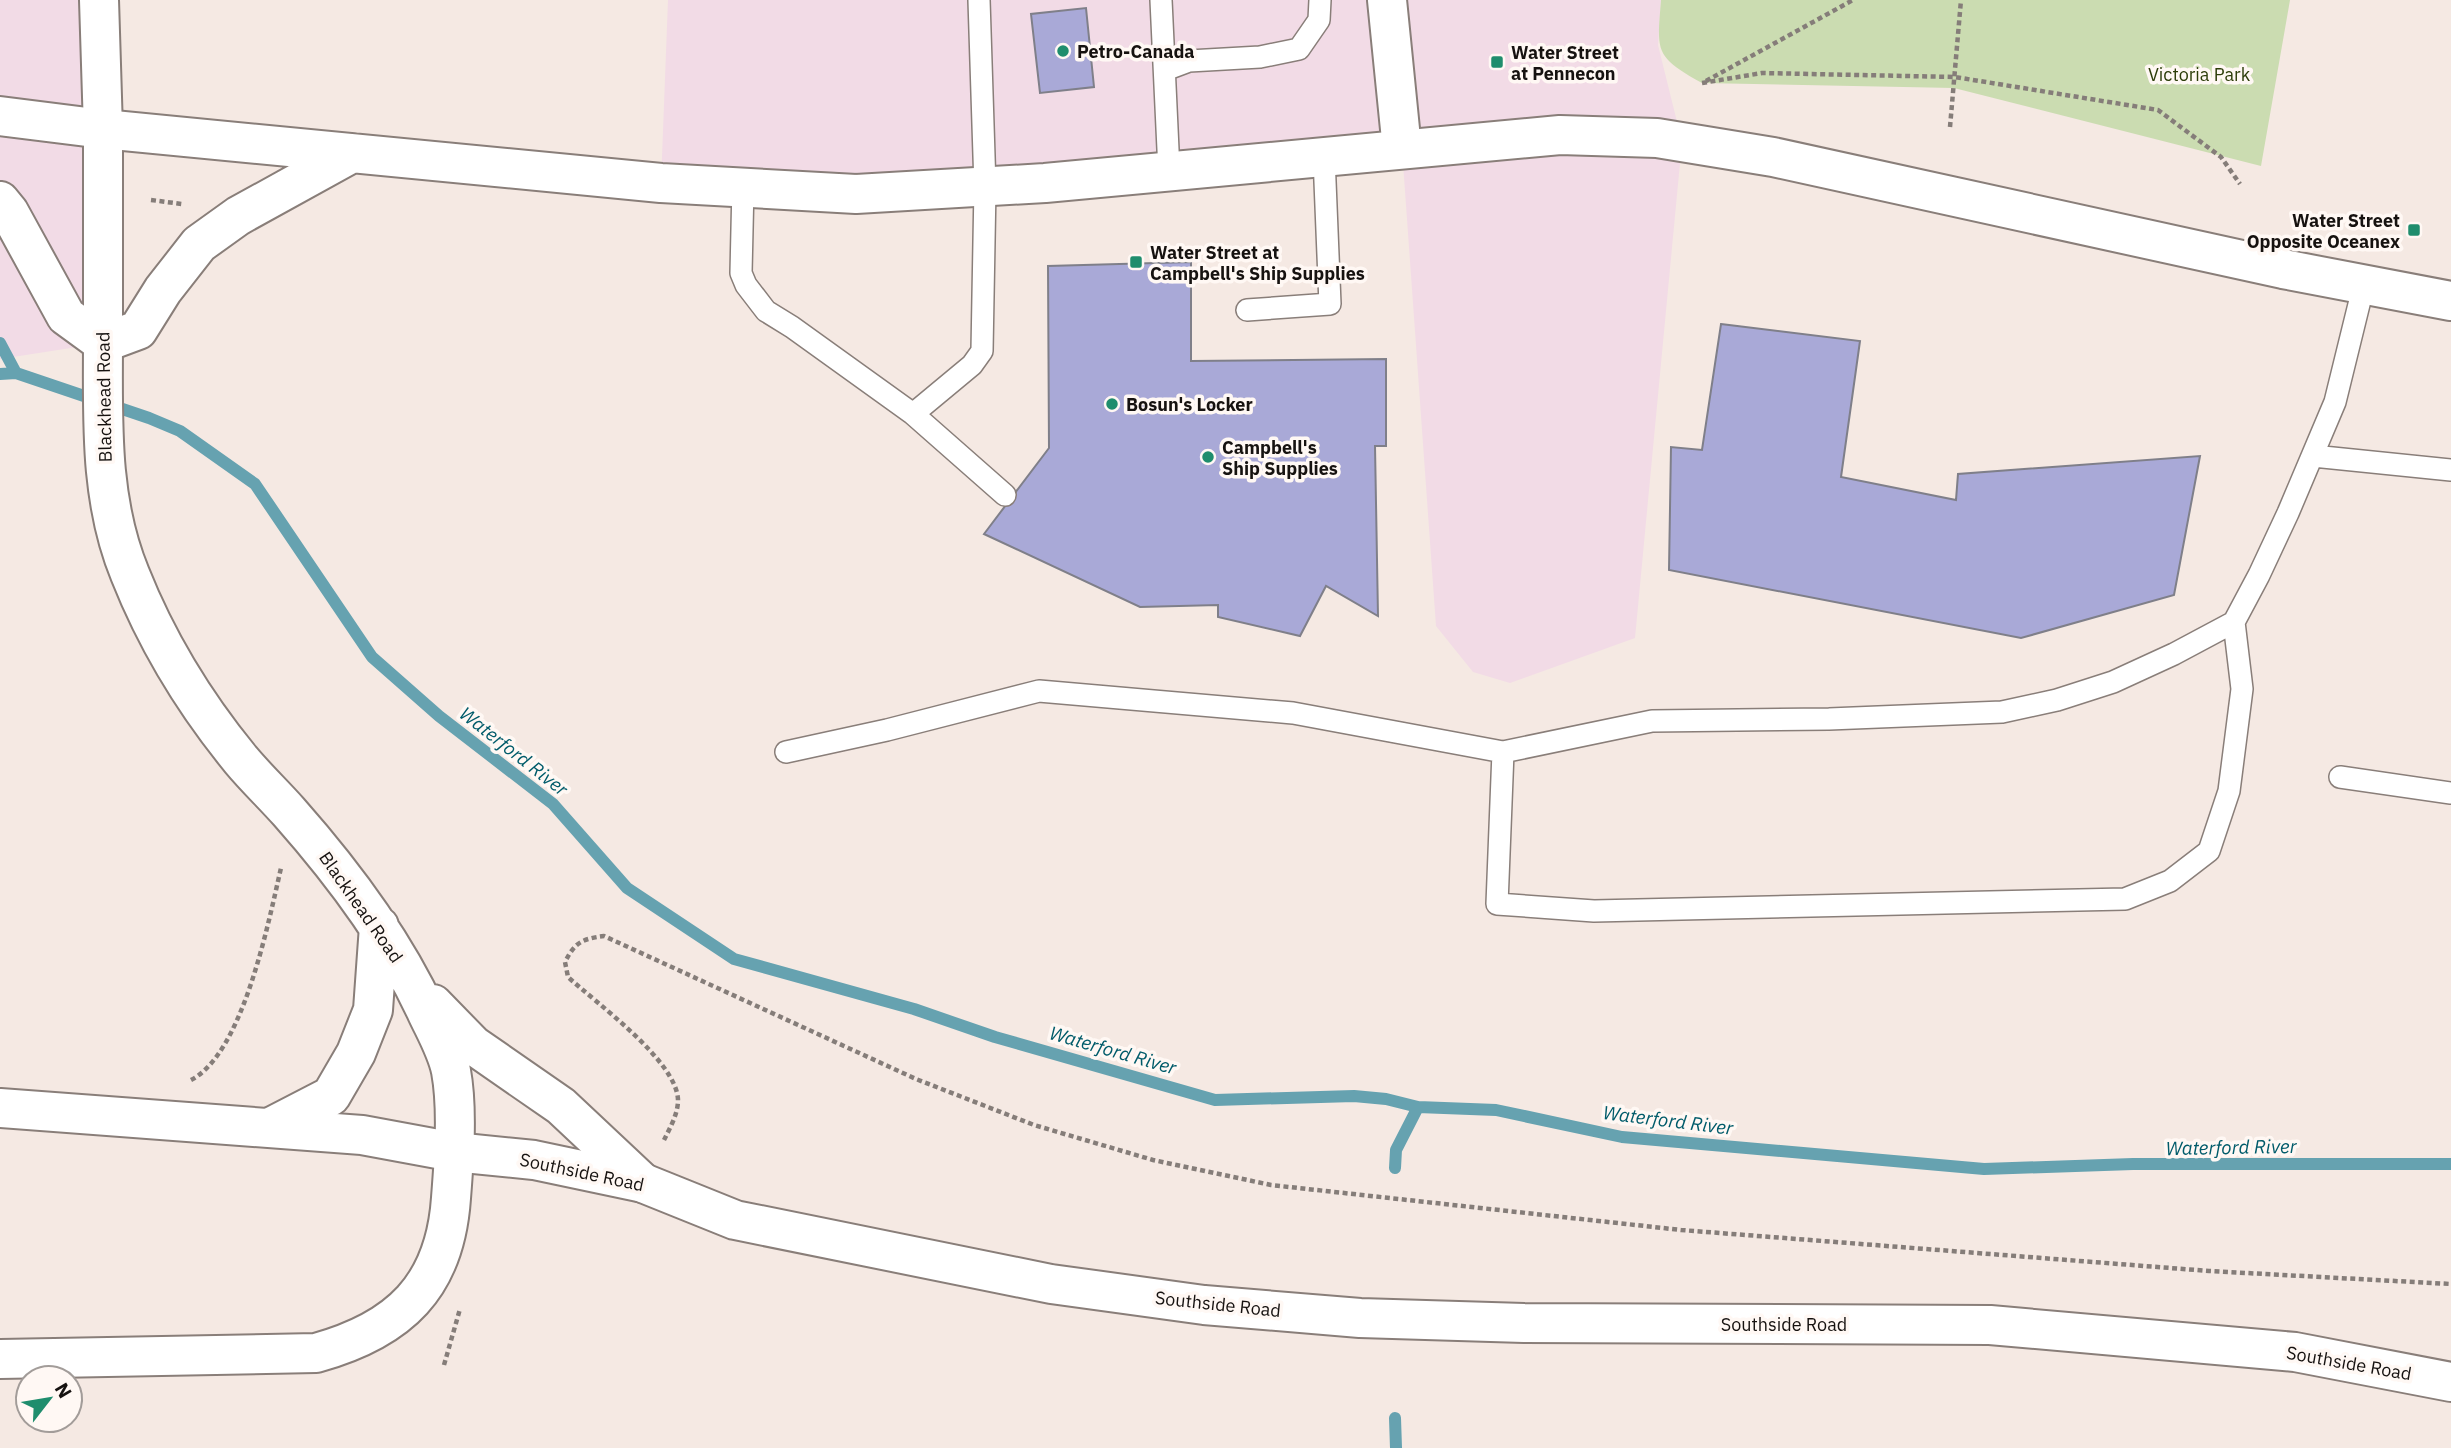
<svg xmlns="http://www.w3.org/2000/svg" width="2451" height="1448" viewBox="0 0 2451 1448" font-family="'IBM Plex Sans',sans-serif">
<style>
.commercial{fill:#f2dbe6}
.green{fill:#cbdcb1}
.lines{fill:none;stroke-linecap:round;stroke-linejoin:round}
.stream{stroke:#66a2b0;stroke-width:12}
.building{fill:#a9a9d7;stroke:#7f7f89;stroke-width:2}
.lane-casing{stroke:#897e79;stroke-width:24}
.street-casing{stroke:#897e79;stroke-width:42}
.secondary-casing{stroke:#897e79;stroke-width:42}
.primary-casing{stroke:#897e79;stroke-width:42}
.path{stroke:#857d79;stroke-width:4.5;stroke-dasharray:5 3.5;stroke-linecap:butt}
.lane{stroke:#fff;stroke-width:21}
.street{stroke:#fff;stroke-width:38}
.secondary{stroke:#fff;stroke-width:38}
.primary{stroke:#fff;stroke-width:38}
.poi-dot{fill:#1f8d6d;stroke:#fff8f4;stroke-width:2.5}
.labels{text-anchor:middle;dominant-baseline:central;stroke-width:7;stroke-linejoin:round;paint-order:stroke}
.poi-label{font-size:18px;font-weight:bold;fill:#161210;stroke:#fff8f4;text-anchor:start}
.park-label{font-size:18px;fill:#2d3d09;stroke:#fff8f4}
.street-label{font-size:18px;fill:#161210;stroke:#fff8f4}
.water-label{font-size:19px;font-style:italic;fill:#005b6a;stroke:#fff8f4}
</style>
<rect width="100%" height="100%" fill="#f5e9e3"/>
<path class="commercial" d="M0 0H99L103 343 0 359Z
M668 0H1661L1658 45 1682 142 1635 638 1510 683 1473 672 1436 626 1402 149 1324 157 661 183Z"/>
<path class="green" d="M1661 0H2290L2261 166 1954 88 1702 83C1654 56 1657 52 1661 0Z"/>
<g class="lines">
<path class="stream" d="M0 343 16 373
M0 374 16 373 149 418 180 431 255 484 372 657 439 716 553 804 627 888 734 959 914 1009 995 1037 1215 1100 1354 1096 1386 1099 1418 1107 1496 1110 1622 1137 1984 1169 2133 1164H2451
M1395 1168 1396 1150 1418 1107
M1395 1418 1396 1448"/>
</g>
<path class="building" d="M1086 8 1094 87 1040 93 1031 14Z
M1191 262V361L1386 359V446H1375L1378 616 1326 586 1300 636 1218 617V605L1140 607 984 534 1049 448 1048 266Z
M1721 324 1860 341 1841 477 1956 500 1958 474 2200 456 2174 595 2021 638 1669 570 1671 447 1702 450Z"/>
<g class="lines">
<defs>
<path id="lane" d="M1161 0 1169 171
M1165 70 1189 61 1260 57 1299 49 1319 20 1320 0
M743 186 741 273 746 285 766 311 792 327 913 414 972 365 982 351 985 187 979 0
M1247 310 1330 304 1324 157
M913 414 1005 495
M2313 456 2451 470
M786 752 887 730 1039 691 1293 713 1503 752 1652 721 1829 719 2002 712 2057 700 2113 682 2174 654 2234 622 2259 575 2288 513 2335 402 2364 284
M1503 752 1497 904 1594 911 2125 899 2170 881 2209 851 2229 791 2242 689 2234 622
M2340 777 2451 793"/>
<path id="street" d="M99 0 103 129
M1387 0 1402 149
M0 1108 362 1135 454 1152 534 1160 643 1183 735 1220 1051 1284 1204 1305 1360 1318 1524 1323 1990 1325 2295 1352 2451 1382"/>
<path id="secondary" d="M433 1004 473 1045 561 1106 643 1183
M271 1127 331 1096 356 1053 373 1010 379 926
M0 1359 316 1353C399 1330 445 1287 451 1198 454 1160 458 1109 451 1071 447 1051 436 1032 427 1013 393 939 343 873 289 812 273 794 256 778 241 760 195 704 157 642 130 574 99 499 103 419 103 340 103 269 103 199 103 129"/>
<path id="primary" d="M0 116 103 129 661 183 856 194 1045 183 1560 135 1657 138 1773 157 2283 269 2451 301
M0 201 9 212 66 316 103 343 138 330 163 290 199 244 238 216 352 153"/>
</defs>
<use href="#lane" class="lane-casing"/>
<use href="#street" class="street-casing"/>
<use href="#secondary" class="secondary-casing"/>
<use href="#primary" class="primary-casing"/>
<path class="path" d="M1706 81 1853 0
M1702 83 1762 73 1955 77 2158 110 2221 157 2240 184
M1950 127 1961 0
M151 200 182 204
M191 1080C243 1053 268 924 281 868
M664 1140C670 1128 678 1114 678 1100 677 1061 596 1003 568 977L565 962C575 942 582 939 604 936L916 1079 1034 1125 1153 1160 1271 1185 1681 1230 2209 1271 2451 1284
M444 1365 460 1309"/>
<use href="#lane" class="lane"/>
<use href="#street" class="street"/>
<use href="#secondary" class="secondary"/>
<use href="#primary" class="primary"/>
</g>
<g class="poi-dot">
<circle cx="1063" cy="51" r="7"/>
<rect x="1490" y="55" width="14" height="14" rx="3.5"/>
<rect x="2407" y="223" width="14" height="14" rx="3.5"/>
<rect x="1129" y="255" width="14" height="14" rx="3.5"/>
<circle cx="1112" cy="404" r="7"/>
<circle cx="1208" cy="457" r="7"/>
</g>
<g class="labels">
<g class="poi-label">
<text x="1077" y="51">Petro-Canada</text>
<text x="1511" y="52">Water Street<tspan x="1511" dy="21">at Pennecon</tspan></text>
<text x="2400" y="220" text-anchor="end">Water Street<tspan x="2400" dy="21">Opposite Oceanex</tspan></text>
<text x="1150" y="252">Water Street at<tspan x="1150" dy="21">Campbell's Ship Supplies</tspan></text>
<text x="1126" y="404">Bosun's Locker</text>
<text x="1222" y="447">Campbell's<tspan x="1222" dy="21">Ship Supplies</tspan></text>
</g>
<g class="park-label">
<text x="2199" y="74">Victoria Park</text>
</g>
<g class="street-label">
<text transform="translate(104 397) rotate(-91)">Blackhead Road</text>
<text transform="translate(361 907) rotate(55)">Blackhead Road</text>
<text transform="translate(582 1172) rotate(12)">Southside Road</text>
<text transform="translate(1218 1304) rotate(6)">Southside Road</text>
<text x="1784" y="1324">Southside Road</text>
<text transform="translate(2349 1363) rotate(10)">Southside Road</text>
</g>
<g class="water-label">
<text transform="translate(514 751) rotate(38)">Waterford River</text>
<text transform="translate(1113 1050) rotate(16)">Waterford River</text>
<text transform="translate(1668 1120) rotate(7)">Waterford River</text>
<text transform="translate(2231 1147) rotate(-1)">Waterford River</text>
</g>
</g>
<g transform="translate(49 1399) rotate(59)"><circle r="33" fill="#fff8f4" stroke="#a29c99" stroke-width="2"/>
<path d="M0-5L12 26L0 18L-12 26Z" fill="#1f8d6d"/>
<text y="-10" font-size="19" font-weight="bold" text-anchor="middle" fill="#161210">N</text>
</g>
</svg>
